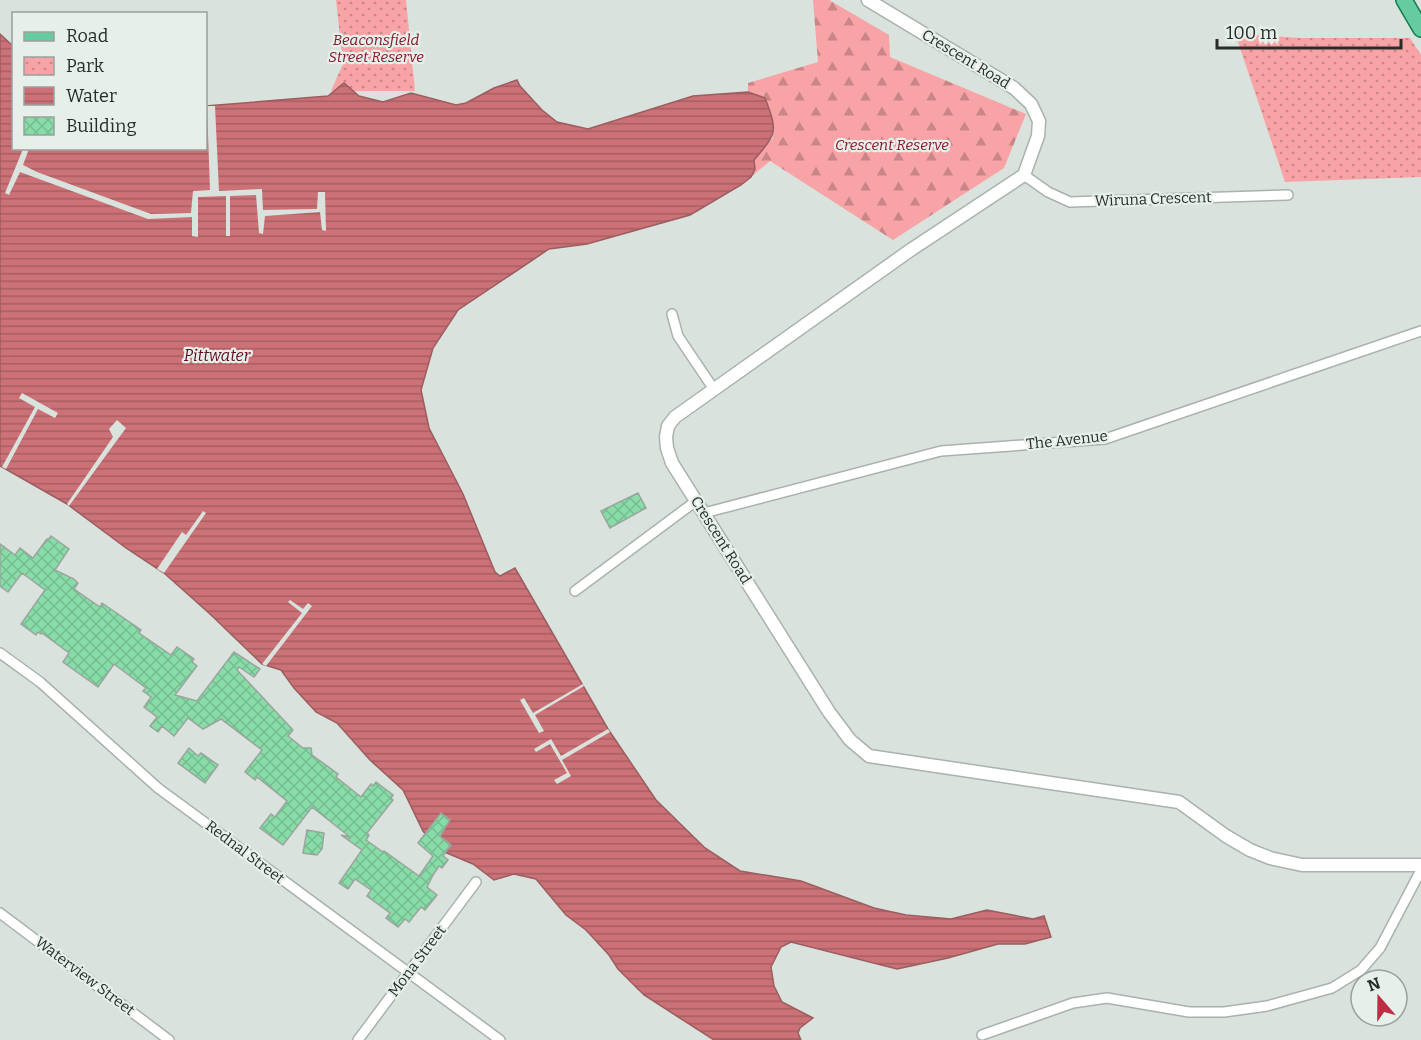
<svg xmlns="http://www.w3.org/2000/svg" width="1421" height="1040" viewBox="0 0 1421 1040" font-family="Bitter,serif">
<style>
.forest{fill:url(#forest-firs)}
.park{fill:url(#park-dots)}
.water{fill:url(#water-rules);stroke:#9b5d60;stroke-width:1.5}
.pier{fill:#d9e2dc}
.building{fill:url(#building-cross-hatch);stroke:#9ca49e;stroke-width:1.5}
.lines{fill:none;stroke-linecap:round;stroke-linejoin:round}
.minor-casing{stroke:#a9b2ac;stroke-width:12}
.tertiary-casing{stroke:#a9b2ac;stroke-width:15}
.primary-casing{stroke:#0e7e4f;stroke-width:18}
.minor{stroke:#fff;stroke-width:9}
.tertiary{stroke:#fff;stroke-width:12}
.primary{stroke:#66cba1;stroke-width:15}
.labels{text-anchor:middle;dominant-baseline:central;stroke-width:4.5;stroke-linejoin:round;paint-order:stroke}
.park-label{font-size:15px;font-style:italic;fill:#85182b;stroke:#e6efe9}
.street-label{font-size:15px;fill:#292d2a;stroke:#e6efe9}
.water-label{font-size:16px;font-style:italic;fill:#5e0b1b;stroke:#e6efe9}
</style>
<defs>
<pattern id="forest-firs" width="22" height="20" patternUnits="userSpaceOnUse" patternTransform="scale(1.5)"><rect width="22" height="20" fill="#f8a3a6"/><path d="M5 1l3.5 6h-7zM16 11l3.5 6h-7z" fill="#c98587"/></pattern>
<pattern id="park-dots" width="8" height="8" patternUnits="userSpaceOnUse" patternTransform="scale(1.5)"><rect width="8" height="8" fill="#f8a3a6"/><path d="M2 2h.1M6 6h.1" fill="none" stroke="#c98587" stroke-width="1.8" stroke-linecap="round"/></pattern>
<pattern id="water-rules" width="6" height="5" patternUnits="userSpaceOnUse" patternTransform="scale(1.5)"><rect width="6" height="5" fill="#cc7277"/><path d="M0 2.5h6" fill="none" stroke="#a65e62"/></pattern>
<pattern id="building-cross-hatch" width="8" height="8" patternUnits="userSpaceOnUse" patternTransform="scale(1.5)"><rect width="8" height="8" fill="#87dca7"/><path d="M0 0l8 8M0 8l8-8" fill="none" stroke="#75bd90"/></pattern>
</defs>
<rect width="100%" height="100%" fill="#d9e2dc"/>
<path class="forest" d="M813 0H829L889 35 890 57 1026 114 1004 168 893 240 770 161 751 177 755 169 753 160 773 138 765 98 748 92V83L818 62Z"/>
<path class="park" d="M336 0H406L415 91H331L343 64Z
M1235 33 1299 38H1410L1421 55V177L1285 182Z"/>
<path class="water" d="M0 34 13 46 14 148H206V106L328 96 344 83 359 96 383 102 411 93 456 105 466 103 494 88 517 80 520 86 542 110 557 122 588 129 693 96 748 92 765 98C778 132 777 133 754 160L755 169 751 177 741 185 690 215 587 244 549 249 458 310 433 348 421 390 429 428 463 494 495 572 500 576 515 568 608 729 656 800 705 848 740 871 801 881 874 908 906 915 951 919 987 910 1033 919 1044 916 1051 937 1025 944H998L948 958 897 969 791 942 781 947 771 967 774 986 782 1002 813 1018 800 1028 798 1033 801 1040H714L644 995 618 969 609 955 586 930 566 915 536 879 514 874 494 880 473 864 447 853 429 838 423 831 403 790 370 760 337 723 316 712 294 688 281 670 262 664 210 614 164 573 126 548 67 504 0 466Z"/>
<path class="pier" d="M207 106H215L219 191 262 189 263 210 317 209 318 192H325L326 231 322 230 320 212 265 216 263 234 259 233 256 195 230 196V236H226V196L198 197V237L192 236V217L148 219 20 172 9 195 5 193 23 149H29L23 165 37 172 151 214 191 213 193 191 210 190Z
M22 393 58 413 55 418 38 409 6 469 2 467 35 407 19 398Z
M117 420 126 428 69 506 67 504 113 437 109 429Z
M203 511 206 513 164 573 157 569 182 532 186 535Z
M290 600 303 609 308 603 312 606 266 666 262 664 302 613 288 602Z
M583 684 584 686 535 715 544 731 539 733 520 700 524 698 533 713Z
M608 729 610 732 562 760 571 776 557 784 554 780 567 773 550 744 536 752 534 749 551 739 561 756Z"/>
<path class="building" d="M638 493 646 508 610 528 601 511Z
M51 536 69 549 55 570 74 579 78 583 74 589 100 607 102 603 141 630 139 633 171 655 177 647 194 659 192 662 197 666 175 695 197 701 234 652 260 669 254 677 239 667 237 670 293 730 288 736 303 748H311L312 755 338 774 336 777 361 797 371 784 373 786 376 782 393 795 391 799 393 800 367 833 369 835 366 840 383 852 384 851 419 876 433 856 418 843 441 813 450 820 440 836 451 845 443 856 448 860 442 868 439 866 433 875 427 887 437 895 425 910 421 907 409 922 405 919 398 927 386 918 390 913 367 896 371 890 355 879 348 889 339 883 362 850 341 835 350 837 312 807 283 845 260 828 271 814 275 817 287 801 257 777 255 780 245 772 262 750 221 719 203 729 188 718 174 736 162 726 158 732 150 726 157 717 144 707 151 697 143 691 146 688 114 664 98 687 63 662 69 653 42 633 41 634 38 632 36 635 21 624 45 590 22 573 8 592 0 586V544L15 555 20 548 33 558 47 539 48 540Z
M189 748 198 756 201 753 218 765 205 783 178 763Z
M307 830 324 833 322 849 317 855 303 853Z"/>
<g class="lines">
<defs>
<path id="minor" d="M1024 175 1048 192 1070 202 1288 195
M672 314 678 336 713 388
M704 513 941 451 1105 439 1421 331
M575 591 696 501
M0 653 40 682 158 788 500 1040
M0 913 169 1040
M982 1035 1073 1003 1107 998 1189 1012H1224L1267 1006 1332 988 1361 970 1380 948 1421 870
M358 1040 476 882"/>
<path id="tertiary" d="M868 0 1014 88 1031 104 1039 121 1038 136 1024 175 912 249 675 417 668 426 666 437 667 448 672 463 829 712 850 740 869 756 1179 802 1226 836 1250 850 1270 858 1302 865H1421"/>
<path id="primary" d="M1404 0 1421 29"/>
</defs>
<use href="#minor" class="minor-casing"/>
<use href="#tertiary" class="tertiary-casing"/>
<use href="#primary" class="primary-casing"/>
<use href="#minor" class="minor"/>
<use href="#tertiary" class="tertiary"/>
<use href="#primary" class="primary"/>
</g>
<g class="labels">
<g class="park-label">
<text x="376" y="40">Beaconsfield<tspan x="376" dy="17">Street Reserve</tspan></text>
<text x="892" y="145">Crescent Reserve</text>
</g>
<g class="street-label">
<text transform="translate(966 59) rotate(31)">Crescent Road</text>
<text transform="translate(1153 199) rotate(-2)">Wiruna Crescent</text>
<text transform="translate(1067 440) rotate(-6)">The Avenue</text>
<text transform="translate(721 540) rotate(58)">Crescent Road</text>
<text transform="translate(245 852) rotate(37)">Rednal Street</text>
<text transform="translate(417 961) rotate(-53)">Mona Street</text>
<text transform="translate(85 976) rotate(37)">Waterview Street</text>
</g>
<g class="water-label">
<text x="217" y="355">Pittwater</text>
</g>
</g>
<rect x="12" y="12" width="195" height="138" fill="#e6efe9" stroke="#9aa19d" stroke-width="1.5"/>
<rect x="24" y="32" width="30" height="9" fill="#66cba1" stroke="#9aa19d" stroke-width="1.5"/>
<text x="66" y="42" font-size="18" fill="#292d2a">Road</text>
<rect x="24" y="57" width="30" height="18" fill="url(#park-dots)" stroke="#9aa19d" stroke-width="1.5"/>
<text x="66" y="72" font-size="18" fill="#292d2a">Park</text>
<rect x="24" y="87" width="30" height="18" fill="url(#water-rules)" stroke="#9aa19d" stroke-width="1.5"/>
<text x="66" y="102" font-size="18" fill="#292d2a">Water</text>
<rect x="24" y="117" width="30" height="18" fill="url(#building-cross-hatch)" stroke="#9aa19d" stroke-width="1.5"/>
<text x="66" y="132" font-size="18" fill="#292d2a">Building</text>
<g transform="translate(1379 998) rotate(340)"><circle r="28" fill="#e6efe9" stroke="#9aa19d" stroke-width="1.5"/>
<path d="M0-4.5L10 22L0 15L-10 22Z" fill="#bd2d44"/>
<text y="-9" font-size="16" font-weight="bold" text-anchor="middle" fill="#292d2a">N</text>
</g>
<path d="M1217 39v9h184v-9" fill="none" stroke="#292d2a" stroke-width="3"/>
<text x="1226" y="39" font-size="18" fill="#292d2a" stroke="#e6efe9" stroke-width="4.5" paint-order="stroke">100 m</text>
</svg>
